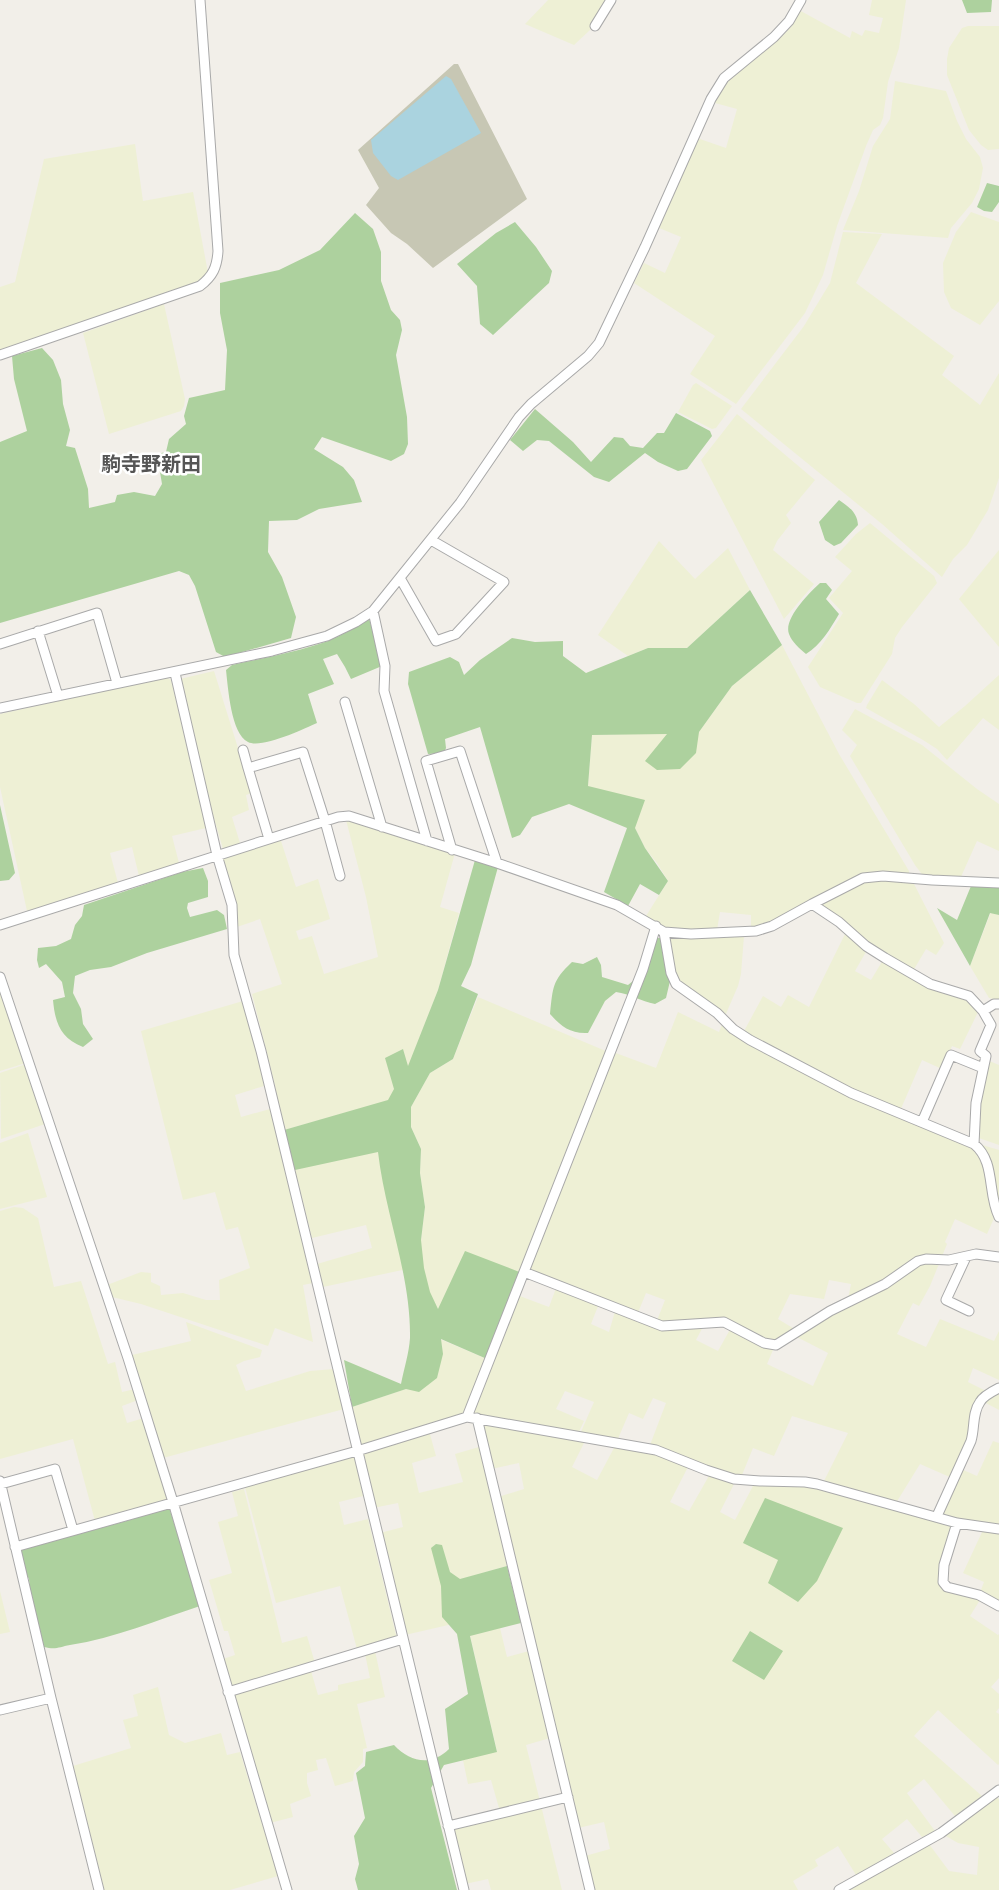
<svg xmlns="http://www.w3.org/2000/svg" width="999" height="1890" viewBox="0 0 999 1890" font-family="Arial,'Noto Sans JP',sans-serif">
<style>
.construction{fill:#c7c7b4}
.farmland{fill:#eef0d5;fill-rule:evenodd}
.forest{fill:#add19e}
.water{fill:#aad3df}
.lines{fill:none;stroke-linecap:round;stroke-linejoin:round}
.minor-casing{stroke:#a9a9a9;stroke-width:11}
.minor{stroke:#fff;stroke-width:9}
.labels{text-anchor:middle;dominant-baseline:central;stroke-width:5;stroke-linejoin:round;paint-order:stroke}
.quarter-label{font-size:20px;font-weight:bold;fill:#555;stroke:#fff}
</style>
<rect width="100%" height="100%" fill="#f2efe9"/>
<path class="construction" d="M454 64H458L527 199 433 268 407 244 391 233 366 205 379 188 358 150Z"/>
<path class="farmland" d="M548 0H608L590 30 574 45 525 24Z
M872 0H906L899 48 888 82 883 118 880 125 873 130 866 146 837 226 823 275 805 313 736 404 690 374 715 336 634 283 644 263 665 273 681 237 659 228 697 138 726 148 737 109 715 103 718 93 729 80 781 37 791 27 799 10 850 38 852 31 862 36 865 30 879 33 883 18 869 15Z
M968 26H999V149L988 150 981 145 969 130 947 75V59L949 48 962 28Z
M895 81 946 91 957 121 966 139 980 157 983 168 979 189 972 203 951 228 948 238 843 230 859 191 873 146 890 119Z
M135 144 143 201 193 192 208 273 197 282 0 350V287L15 282 44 159Z
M971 212 999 222V301L980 325 951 308 944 292 943 263 956 232Z
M843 232 882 234 856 283 954 356 942 375 980 405 999 373V478L988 510 967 545 953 559 942 577 882 524 741 409 804 326 830 283Z
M164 304 185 399 184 406 181 411 109 434 83 333Z
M696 383 732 406 716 428 712 429 678 412 693 385Z
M737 414 815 480 786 515 791 523 777 541 773 550 814 584 784 619 701 460Z
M870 523 934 576 937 583 902 627 895 638 892 654 861 703H857L820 687 808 667 843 613 829 598 852 571 835 557 856 534Z
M659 541 695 579 728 548 750 590 687 648H648L628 656 598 635Z
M999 550V647L959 599Z
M782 645 839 754 909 871V875L856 877 792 910 770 924 751 928V915L720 912 717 930 691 931 665 927 646 916 668 881 657 863 645 848 635 828 588 786 592 735 699 732 732 686Z
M214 671 252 793 246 795 249 810 232 817 240 843 223 849 206 791 180 679Z
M999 675V730L983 718 947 760 937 749 923 740 866 708 867 705 882 680 914 704 939 727 965 706Z
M166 677 171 680 206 828 172 836 179 863 139 876 132 847 110 853 118 883 27 911 0 787V714Z
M855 709 922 745 977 789 999 804V851L977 841 960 879 924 877 915 865 850 756 857 745 842 730Z
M346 820 455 853 440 907 459 913 438 990 408 1068 388 1101 284 1130 274 1081 252 994 282 984 260 919 237 927 221 858 280 838 296 887 318 879 330 919 296 931 299 940 312 936 324 974 378 957 366 897Z
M884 878 913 882 944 943 936 955 926 949 910 976 970 997 979 1010 960 1049 952 1046 942 1069 922 1060 900 1111 849 1089 743 1033 763 996 781 1007 788 995 809 1007 849 926 817 904 863 881ZM867 950 883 960 871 980 855 971Z
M991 912 999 915V1000L989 998 970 966Z
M667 935 707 938 744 936 741 974 738 986 725 1016 678 983Z
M0 987 26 1063 0 1071Z
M478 997 608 1052 522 1273 443 1318 419 1306 421 1240 425 1207 420 1173 421 1149 411 1127V1107L430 1073 453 1059Z
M243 1001 257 1050 264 1086 235 1095 241 1117 270 1109 313 1283 303 1285 313 1342 275 1328 268 1346 141 1304 112 1297 107 1285 141 1272 151 1273V1282L160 1286 161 1295 183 1293 206 1300H220L219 1280 250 1268 238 1227 226 1230 215 1192 183 1200 141 1031Z
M678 1012 719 1032 723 1022 762 1050 979 1144 999 1150V1218L995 1216 987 1234 955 1219 945 1242 947 1244 930 1286 919 1306 913 1303 897 1334 926 1347 940 1319 994 1341 999 1331V1380L973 1368 968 1382 988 1392 952 1478 920 1464 896 1503 823 1483 848 1433 792 1416 774 1456 753 1448 742 1475 734 1476 650 1445 666 1403 653 1398 643 1419 629 1413 617 1441 580 1434 594 1402 565 1391 556 1409 584 1421 578 1434 471 1415 517 1295 549 1307 558 1283 526 1271 613 1052 656 1068ZM829 1280 851 1284 847 1304 793 1335 828 1353 813 1386 767 1364 776 1343 796 1330 778 1319 790 1294 824 1299ZM646 1293 665 1300 656 1323 637 1315ZM600 1301 616 1308 609 1332 591 1324ZM705 1323 732 1326 718 1351 696 1340Z
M987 1060 999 1065V1145L976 1137 978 1103Z
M26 1064 45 1124 1 1139 0 1073Z
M28 1133 47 1197 0 1209V1143Z
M380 1146 407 1269 323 1287 317 1264 372 1248 366 1225 312 1238 295 1170Z
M14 1207 23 1208 38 1218 54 1287 81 1281 108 1364 115 1362 122 1392 135 1389 138 1400 122 1406 127 1423 144 1418 167 1498 165 1501 95 1521 73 1439 0 1459V1211Z
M186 1322 262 1350 260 1357 244 1361 236 1365 246 1391 310 1371 334 1369 344 1409 163 1458 132 1355 191 1341Z
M435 1337 487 1359 464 1416 428 1427 436 1456 412 1463 419 1493 463 1482 455 1454 479 1447 507 1566 448 1583 457 1623 405 1635 380 1533 403 1527 398 1503 373 1508 352 1407 420 1384Z
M999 1389V1410L984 1402Z
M479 1420 585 1441 572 1467 597 1480 615 1446 654 1452 689 1465 670 1502 689 1511 710 1474 735 1482 720 1512 735 1520 754 1484H808L954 1525 940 1581 956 1593 980 1600 970 1616 998 1635 999 1634V1678L991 1687 999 1694V1708L996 1712 999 1714V1764L998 1765 938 1710 914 1736 982 1796 955 1816 924 1779 907 1793 935 1831 922 1837 907 1819 882 1839 894 1853 856 1875 838 1846 815 1860 818 1866 793 1881 798 1890H593L585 1856 610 1849 604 1822 578 1828 498 1497 524 1489 519 1463 491 1469Z
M993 1441 999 1443V1525L959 1520 942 1515 961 1469 977 1476Z
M354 1454 363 1496 339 1502 344 1525 368 1519 397 1639 357 1649 340 1586 276 1603 245 1487Z
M244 1489 282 1643 307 1636 315 1663 231 1688 223 1659 235 1655 228 1631H224L209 1580 232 1573 218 1522 238 1516 232 1492Z
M983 1530 999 1531V1606L979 1595 984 1582 963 1573Z
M0 1591 10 1632 0 1634Z
M500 1628 507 1657 529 1651 550 1738 526 1745 562 1890H491L488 1879 465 1884 450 1828 501 1815 491 1780 468 1784 463 1760 497 1751 470 1635Z
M375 1651 385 1697 357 1704 367 1748 363 1749V1762L354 1772 353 1781 335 1786 326 1758 316 1760 318 1770 307 1773V1783L311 1796 290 1804 293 1817 270 1823 232 1694 311 1671 318 1695 338 1690V1685L370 1678 365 1654Z
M158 1687 169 1735 185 1743 221 1733 227 1755 240 1752 278 1876 230 1890H104L73 1766 131 1748 123 1720 138 1716 133 1695Z
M996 1796 999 1799V1890H846L929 1844 949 1871 977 1875 979 1847 958 1843 944 1835Z"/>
<path class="forest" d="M962 0H992L991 12 967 13Z
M987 183 999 186V202L992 212 984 211 977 207Z
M355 213 373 229 381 252V281L391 310 400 320 402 330 396 355 407 417 408 444 404 454 391 461 322 437 314 449 343 467 354 480 362 502 319 509 297 520 269 521 268 552 282 577 296 617 291 638 225 657 216 652 195 586 189 575 179 571 0 623V442L27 431 14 379 12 356 42 348 53 360 61 380 63 404 70 430 66 446 75 448 88 489 89 508 115 502 117 495 134 492 155 496 162 484 157 454 166 452 169 439 186 424 184 416 189 398 225 390 227 350 220 313V283L279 270 320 250Z
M515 222 536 247 552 271 549 283 493 335 480 324 477 286 457 264 496 233Z
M535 409 573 442 591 462 614 437 623 438 630 446 643 448 657 433H664L676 413 710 431 712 436 687 469 678 471 658 462 645 453 609 482 594 477 549 441 537 440 523 451 510 440Z
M839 500C849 507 857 512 858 525L841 543 834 546 825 540 819 522Z
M820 583H826L832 590 826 599 839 614C830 629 821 645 806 654 799 648 792 642 789 634 783 619 810 592 820 583Z
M750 590 782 645 732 686 699 732 696 753 680 769 657 770 645 761 667 734 592 735 588 786 645 800 635 828 645 848 668 881 659 895 640 884 628 906 604 892 627 828 569 804 532 817 520 835 512 838 480 727 445 739 446 748 444 753 428 754 408 684 409 672 450 657 459 662 464 675 480 660 512 638 535 642 563 641V656L586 673 648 648H687Z
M369 618 382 666 351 679 345 667 337 654 323 659 334 684 308 694 317 723C304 729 261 749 248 742 231 734 228 687 226 670L232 665C264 658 297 652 328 641 342 635 356 627 369 618Z
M0 805 15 873 9 880 0 881Z
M475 860 498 867 471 965 461 986 478 994 453 1059 430 1073 411 1107V1127L421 1149 420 1173 425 1207 421 1240 424 1268 430 1292 438 1309 465 1251 522 1273 487 1359 441 1339 443 1354 437 1378 419 1392 406 1389 352 1407 344 1360 401 1384C404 1369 409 1353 410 1338 411 1275 385 1214 378 1152L295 1170 284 1130 388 1100 394 1089 385 1058 403 1049 408 1066 438 990Z
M203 868 208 881V897L188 903 187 908 190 917 217 910 224 915 227 929 147 953 111 967 90 970 75 976 73 993 81 1009 83 1024 93 1039 83 1047C60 1038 55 1022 53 1000L65 997 62 982 46 964 39 968 37 960 38 948 56 946 71 939 75 925 82 916 84 905 182 872Z
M971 886H999V915L990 913 970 966 937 908 957 920Z
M657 938H661L670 981 666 998 655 1004C641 1001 630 994 616 992L605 1001 588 1033C570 1034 561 1026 550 1014 553 987 552 981 572 962L583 964 597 957 601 965 602 977 628 985 633 981 643 980Z
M765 1498 843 1528 817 1581 798 1602 768 1583 778 1560 743 1543Z
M169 1507 200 1606C157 1620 115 1638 70 1645 59 1647 56 1650 44 1647L31 1600 29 1579 22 1567 20 1550 130 1520Z
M436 1544 442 1545 450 1572 460 1579 507 1566 521 1623 470 1636 497 1752 444 1765 431 1788 457 1890H358L355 1879 359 1864 354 1836 365 1818 356 1773 365 1766 366 1752 394 1745C410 1762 431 1767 449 1749L445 1709 468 1694 457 1634 442 1617 441 1586 431 1548Z
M750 1631 783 1651 764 1680 732 1661Z"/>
<path class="water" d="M446 76 451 79 481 133 398 180 391 176 373 153 371 140Z"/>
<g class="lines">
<defs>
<path id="minor" d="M595 26 611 0
M0 355 200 286C213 276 217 267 218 251L200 0
M400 578 436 641 456 634 504 582 431 540
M373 611 385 666 384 691 427 841
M38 631 58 696
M0 644 97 613 117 683
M175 673 217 855 232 905 234 955 261 1051 464 1890
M345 702 382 827
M0 708 272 651 327 636 356 622 373 611 460 503 519 417 531 404 588 356 599 343 645 247 711 99 724 78 774 37 789 21 801 0
M243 750 248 768
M269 839 248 768 303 752 325 821 340 876
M452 850 426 761 460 751 497 863
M812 904 839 922 866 946 885 958 930 984 969 996 983 1011 994 1004H999
M0 925 338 817 349 816 497 863 617 905 664 932 691 934 756 931 772 926 812 904 863 878 883 876 932 880 999 883
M664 932 671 973 676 984 717 1013 733 1029 750 1040 851 1093 974 1144C996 1162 987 1193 999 1217
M0 977 128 1358 173 1502 287 1890
M922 1122 951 1055 983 1068
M974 1144 976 1103 986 1056 980 1051 991 1025 983 1011
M966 1257 946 1300 969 1311
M524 1272 662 1326 724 1322 764 1343 776 1345 830 1311 885 1284 918 1261 926 1259 949 1260 976 1254 999 1257
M467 1417 643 969 656 926
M477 1418 590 1890
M0 1481 51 1698 99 1890
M1 1484 55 1469 73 1530
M937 1516 971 1441C975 1428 972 1413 980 1402 983 1396 993 1391 999 1388
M957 1523 944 1565 943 1582 947 1587 979 1595 999 1606
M15 1547 357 1451 467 1417 656 1450 706 1470 734 1479 760 1481 805 1482 817 1484 957 1523 999 1529
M228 1692 403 1639
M0 1710 51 1698
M448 1826 568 1797
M839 1890 941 1833 999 1790"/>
</defs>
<use href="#minor" class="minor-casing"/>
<use href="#minor" class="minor"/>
</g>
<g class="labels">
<g class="quarter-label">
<text x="151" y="464">駒寺野新田</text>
</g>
</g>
</svg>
